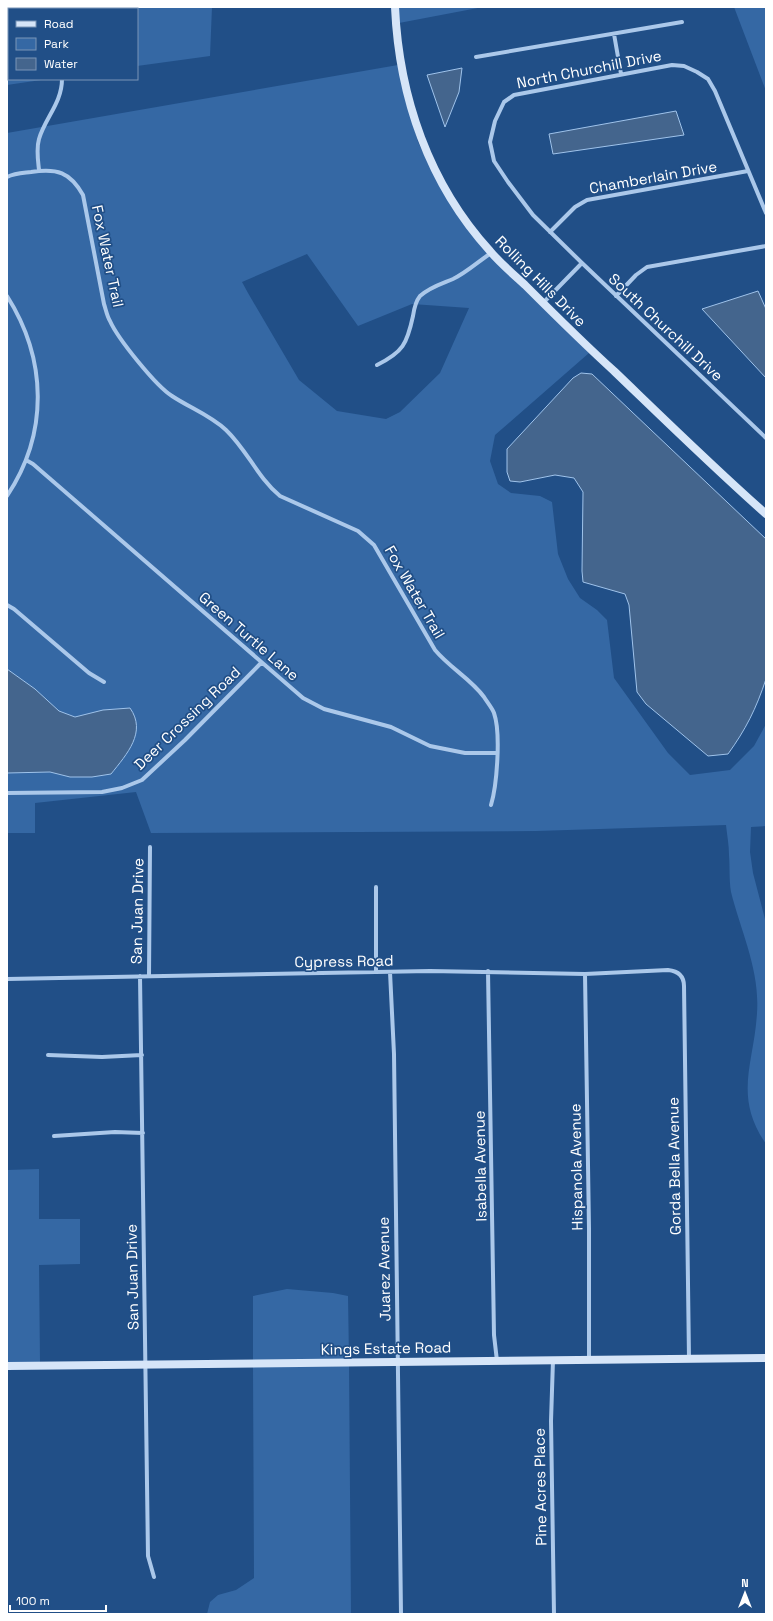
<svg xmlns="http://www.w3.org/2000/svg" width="773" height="1621" viewBox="0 0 773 1621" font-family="'Space Grotesk',sans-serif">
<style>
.green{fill:#3568a4;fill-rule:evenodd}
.water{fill:#44658d;stroke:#9fc3eb}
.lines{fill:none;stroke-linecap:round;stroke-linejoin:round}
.street{stroke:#abc8ea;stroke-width:4}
.secondary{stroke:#d6e5f8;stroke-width:8}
.labels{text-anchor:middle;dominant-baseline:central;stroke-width:3.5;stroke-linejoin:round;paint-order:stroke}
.street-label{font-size:15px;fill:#fff;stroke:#214f87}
</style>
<rect width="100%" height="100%" fill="#214f87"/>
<path class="green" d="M7 7H212L210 56 137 66V9H9V79H48L7 85Z
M398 7H483L399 23Z
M734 7H766V91Z
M398 65 404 94 418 142 440 187 521 286 589 353 495 435 490 461 498 484 511 493 540 496 552 502 558 554 568 579 580 598 597 610 607 620 614 678 668 753 690 775 730 770 754 746 766 724V826L751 827 750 852 753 873 766 923V1144C733 1096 754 1064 757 1013 760 970 741 932 731 892 729 880 730 867 729 855 729 845 727 835 726 825L536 831 151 833 136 792 35 803V833H7V773L50 772 70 777 111 774 130 748 103 710 75 717 59 711 35 689 7 669V133ZM307 254 358 326 412 304 469 308 440 373 400 412 386 419 337 411 299 380 248 293 242 282Z
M39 1169V1219H80V1264L39 1265 40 1362H7V1170Z
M287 1289 333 1293 348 1296 349 1359 253 1360V1296Z
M349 1366 351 1614H207L210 1602 218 1595 236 1590 254 1578 253 1367Z"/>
<path class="water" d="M462 68 459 92 445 127 427 75Z
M676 111 684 135 553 154 549 134Z
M758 291 766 309V378L702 309Z
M581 373 592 374 766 539V679C756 709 746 729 728 754L708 756 646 704 637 692 629 605 625 594 583 582 582 571 583 492 574 478 555 475 520 482 510 481 507 472V449L573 378Z
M7 669 35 689 59 711 75 717 103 710 130 708C147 732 127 754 111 774L92 777H70L50 772 7 773Z"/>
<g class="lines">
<path class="street" d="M50 7V9
M614 34 621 74
M476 57 682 22
M39 170C38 160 36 149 39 139 45 118 62 103 62 79
M7 177C15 173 23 173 31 172 57 168 70 172 83 195L104 304C106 310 107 316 110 321 118 339 156 386 172 396 190 408 210 415 226 430 247 450 258 478 280 496L358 531 374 545 435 650C450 668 471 679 484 697 487 702 492 708 494 713 501 733 497 785 491 805
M766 213 715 91 708 79 697 72 684 66 672 65 514 95 504 102 495 121 490 142 494 161 508 182 533 215 582 263 766 438
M550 232 575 207 587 200 748 171
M7 296C47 359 49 433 7 496
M616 296 636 275 647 267 766 246
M543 303 582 263
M377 365C403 352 407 344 413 316 414 309 416 301 420 296 430 287 441 284 453 279 466 273 479 261 491 253
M26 460 33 464 303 698 324 709 391 727 430 746 465 753H496
M7 605 14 609 89 673 104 682
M7 793 102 792 122 788 142 780 185 740 261 663
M376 887V972
M488 971 494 1335 497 1361
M390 972 394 1054 401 1614
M585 974 589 1228V1360
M140 976 148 1556 154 1577
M149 976 150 847
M7 979 430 971 585 974 668 970C678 971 684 976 684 986L689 1358
M48 1055 102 1057 142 1055
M54 1136 115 1132 143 1133
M553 1360 551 1421 554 1614"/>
<path class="secondary" d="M395 7C399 97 429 184 490 251 500 263 513 274 525 285 554 314 583 343 614 371 664 419 714 468 766 514
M7 1366 766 1358"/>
</g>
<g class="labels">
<g class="street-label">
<text transform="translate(589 69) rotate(-11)">North Churchill Drive</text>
<text transform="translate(653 177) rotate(-10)">Chamberlain Drive</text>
<text transform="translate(108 256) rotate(78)">Fox Water Trail</text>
<text transform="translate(541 281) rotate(45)">Rolling Hills Drive</text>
<text transform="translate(666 327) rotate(43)">South Churchill Drive</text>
<text transform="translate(415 592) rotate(60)">Fox Water Trail</text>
<text transform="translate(249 636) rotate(41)">Green Turtle Lane</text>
<text transform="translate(187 718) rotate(-44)">Deer Crossing Road</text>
<text transform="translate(137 911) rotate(-89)">San Juan Drive</text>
<text transform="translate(344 961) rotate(-1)">Cypress Road</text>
<text transform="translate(480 1166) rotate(-91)">Isabella Avenue</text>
<text transform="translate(674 1166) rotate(-91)">Gorda Bella Avenue</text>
<text transform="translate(576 1167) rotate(-91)">Hispanola Avenue</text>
<text transform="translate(384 1269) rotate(-91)">Juarez Avenue</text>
<text transform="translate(132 1277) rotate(-91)">San Juan Drive</text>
<text transform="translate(386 1348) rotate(-1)">Kings Estate Road</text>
<text transform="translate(540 1487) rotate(-91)">Pine Acres Place</text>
</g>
</g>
<rect width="773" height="1621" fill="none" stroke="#ffffff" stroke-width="16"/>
<rect x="8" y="8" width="130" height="72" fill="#214f87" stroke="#7a95b7"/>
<rect x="16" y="21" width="20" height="6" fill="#d6e5f8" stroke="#7a95b7"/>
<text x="44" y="28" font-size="12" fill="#ffffff">Road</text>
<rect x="16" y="38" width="20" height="12" fill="#3568a4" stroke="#7a95b7"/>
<text x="44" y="48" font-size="12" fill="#ffffff">Park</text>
<rect x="16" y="58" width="20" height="12" fill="#44658d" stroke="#7a95b7"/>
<text x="44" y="68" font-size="12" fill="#ffffff">Water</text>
<g transform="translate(745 1593)" stroke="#214f87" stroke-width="3" paint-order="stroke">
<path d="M0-3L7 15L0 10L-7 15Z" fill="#ffffff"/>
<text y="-6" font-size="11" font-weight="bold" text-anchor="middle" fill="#ffffff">N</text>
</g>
<path d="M10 1605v6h96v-6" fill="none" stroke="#ffffff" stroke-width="2"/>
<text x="16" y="1605" font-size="12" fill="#ffffff" stroke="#214f87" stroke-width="3" paint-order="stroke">100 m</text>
</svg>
